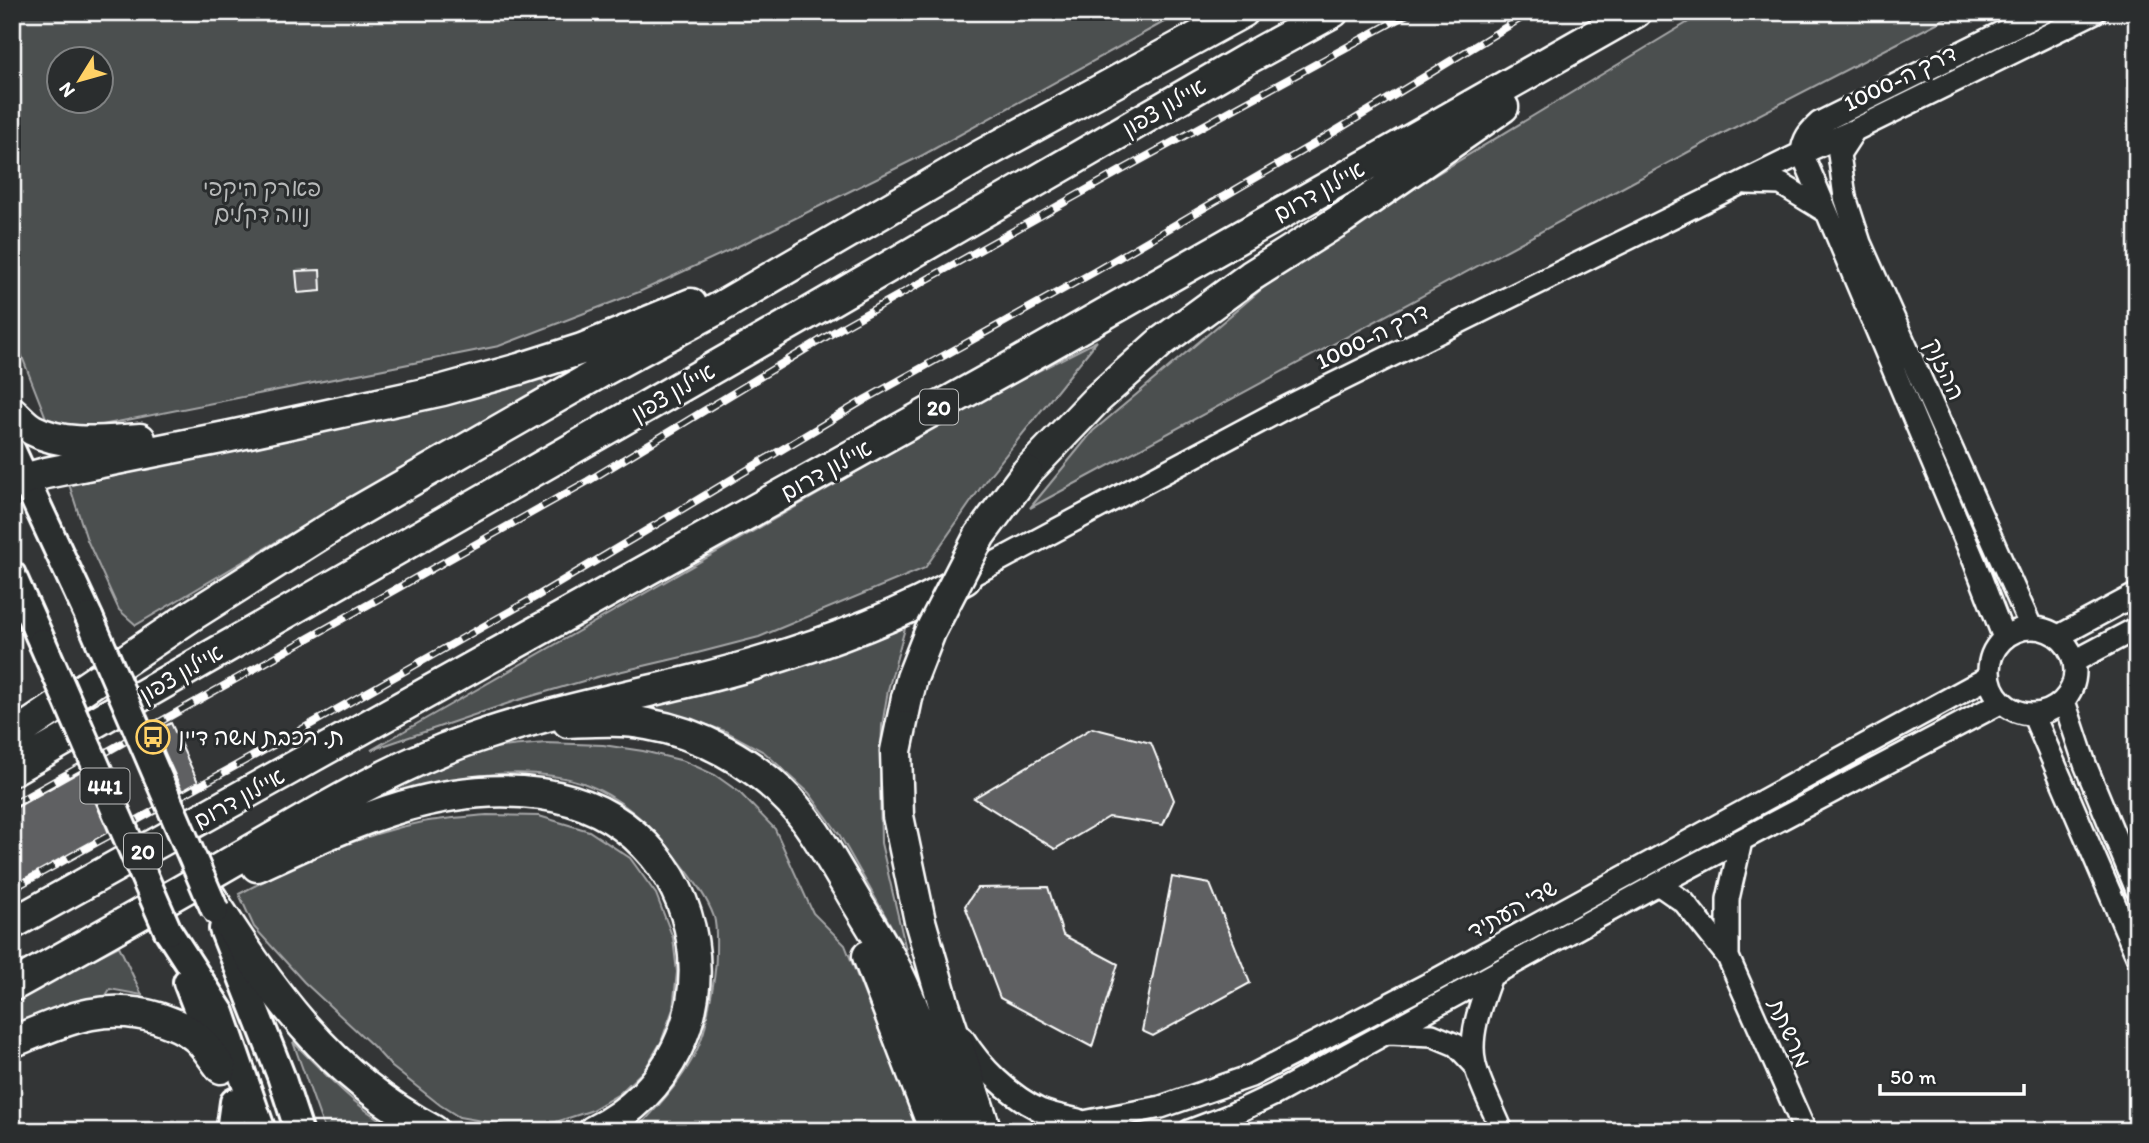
<svg xmlns="http://www.w3.org/2000/svg" width="2149" height="1143" viewBox="0 0 2149 1143" font-family="Itim,'Playpen Sans Hebrew',sans-serif">
<style>
.green{fill:#4c4f50;stroke:#a6a7a8;stroke-width:2;fill-rule:evenodd}
.building{fill:#5f6162;stroke:#fff;stroke-width:2}
.lines{fill:none;stroke-linecap:round;stroke-linejoin:round}
.minor-casing{stroke:#fff;stroke-width:26}
.major-casing{stroke:#fff;stroke-width:32}
.highway-casing{stroke:#fff;stroke-width:35}
.minor{stroke:#2a2d2e;stroke-width:21}
.major{stroke:#2a2d2e;stroke-width:26}
.highway{stroke:#2a2d2e;stroke-width:30}
.rail-casing{stroke:#fff;stroke-width:8}
.rail{stroke:#2a2d2e;stroke-width:5;stroke-dasharray:16;stroke-linecap:butt}
.major-bridge-casing{stroke:#fff;stroke-width:32;stroke-linecap:butt}
.highway-bridge-casing{stroke:#fff;stroke-width:35;stroke-linecap:butt}
.major-bridge{stroke:#2a2d2e;stroke-width:26}
.highway-bridge{stroke:#2a2d2e;stroke-width:30}
.labels{text-anchor:middle;dominant-baseline:central;stroke-width:6;stroke-linejoin:round;paint-order:stroke}
.shield{fill:#2a2d2e;stroke:#bfc0c0;stroke-width:2}
.shield-label{font-size:21px;font-weight:bold;fill:#fff}
.street-label{font-size:23px;fill:#fff;stroke:#2a2d2e}
.park-label{font-size:23px;fill:#b7b9b9;stroke:#2a2d2e}
.poi-label{font-size:23px;fill:#fff;stroke:#2a2d2e;text-anchor:start}
</style>
<rect width="100%" height="100%" fill="#333536"/>
<filter id="ink" filterUnits="userSpaceOnUse"><feTurbulence type="fractalNoise" baseFrequency=".0143" numOctaves="2"/><feDisplacementMap in="SourceGraphic" scale="14" xChannelSelector="R" yChannelSelector="G"/><feConvolveMatrix kernelMatrix="1 2 1 2 8 2 1 2 1" color-interpolation-filters="sRGB"/></filter>
<g filter="url(#ink)">
<path class="green" d="M12 12H1182L923 155 747 242 639 292 499 346 82 429 46 418 12 331ZM60 60H102V102H60Z
M1705 12H1958L1718 136 1030 508 1093 431 1301 256Z
M1097 341 988 477 925 568 759 637 682 657 597 677 515 701 371 750 991 395Z
M539 377 548 386 466 434 372 485 136 625 119 610 87 540 69 484 111 477Z
M907 621 888 690 882 726 880 782 881 843 907 954 839 834 809 793 764 752 725 731 676 715 617 709Z
M545 743 603 745 643 751 684 761 715 775 739 792 775 829 813 913 845 945 917 1126 892 1131H635C660 1105 691 1071 702 1037 706 1027 707 1016 709 1006 713 988 716 972 716 954 716 942 717 927 714 917 706 894 688 873 674 854 653 826 617 795 583 783 507 759 428 784 356 808 400 784 446 760 496 748 512 745 529 745 545 743Z
M487 815 539 816 589 831 630 858 656 894 673 938 677 972 673 1009 661 1042 645 1069 619 1094 590 1111 556 1122 523 1128 459 1117 440 1105 392 1067 373 1046 304 982 254 927 239 894C296 864 358 835 423 822 444 818 466 817 487 815Z
M119 946 142 995 110 989 103 1000 68 1007 12 1025V1000Z
M293 1042C326 1074 358 1112 401 1131H325Z"/>
<path class="building" d="M320 270 321 291 298 293 296 271Z
M171 723 198 782 182 791 155 731Z
M1092 728 1151 743 1174 800 1163 825 1109 817 1055 849 974 798Z
M83 770 110 833 12 887V810Z
M1172 877 1210 884 1250 983 1153 1036 1142 1031Z
M1048 887 1063 935 1118 964 1092 1047 1000 998 965 906 977 888Z"/>
<g class="lines">
<defs>
<path id="minor" d="M1854 131 1839 154 1845 197 1860 243 2031 627
M1747 183 1781 184 1825 211
M970 576 1285 408 1802 153 1855 130 2095 12
M1989 671a43 43 0 1 1 86 0a43 43 0 1 1-86 0Z
M2059 636 2137 594
M2004 638 1975 563 1802 153C1803 139 1809 132 1819 123L2043 12
M2075 661 2137 628
M2064 701 2085 764 2137 890
M2033 714 2137 956
M1658 884 1684 902 1728 957 1805 1131
M1728 957V899L1741 841
M1491 976C1481 1003 1468 1036 1475 1065 1480 1085 1494 1111 1502 1131
M1389 1033 1432 1035 1456 1045 1475 1065
M963 1038C981 1067 1009 1095 1040 1110 1052 1115 1066 1117 1078 1120
M1037 1131 1161 1107 1251 1076 1432 982 1989 677
M1189 1131 1226 1117 1275 1094 1658 884 2002 702"/>
<path id="major" d="M12 451 89 617
M12 575 42 642
M223 929 281 1076 299 1131
M168 931 221 1013 262 1131
M187 982 216 1057
M230 1131 234 1102"/>
<path id="highway" d="M12 412C19 418 25 426 33 430 65 447 105 441 140 439
M1027 472 1097 399 1161 342 1251 276 1343 218 1503 107
M12 485 24 479 46 473 231 436 443 390 519 369 582 349 691 304
M907 698 896 751 898 816 920 921 944 1005 986 1131
M568 722C594 721 622 719 647 724 700 733 753 762 790 801 814 827 831 860 849 889 862 912 877 934 890 958 917 1008 934 1067 953 1121L959 1131
M12 737 191 616 351 515 606 369 717 309 978 157 1243 12
M12 770 802 317 1247 59 1333 12
M257 866C347 825 439 779 541 794 716 818 752 1051 594 1131
M207 891C270 989 328 1075 434 1131
M12 924 1018 363 1636 12
M868 956 935 1131
M12 986C91 942 169 898 247 853 311 816 375 777 444 749 521 719 603 702 683 683 779 660 880 627 965 579
M12 1042C64 1021 102 1001 158 1018 172 1023 186 1028 197 1038 206 1046 213 1058 221 1068"/>
</defs>
<use href="#minor" class="minor-casing"/>
<use href="#major" class="major-casing"/>
<use href="#highway" class="highway-casing"/>
<use href="#minor" class="minor"/>
<use href="#major" class="major"/>
<use href="#highway" class="highway"/>
<defs>
<path id="rail" d="M12 805 588 481 844 326 1122 170 1411 12
M12 889 297 732 537 596 866 399 1094 272 1319 141 1531 12"/>
</defs>
<use href="#rail" class="rail-casing"/>
<use href="#rail" class="rail"/>
<defs>
<path id="major-bridge" d="M89 617 215 910
M42 642 168 931"/>
<path id="highway-bridge" d="M907 698 912 678 930 632 980 535 1027 472"/>
</defs>
<use href="#major-bridge" class="major-bridge-casing"/>
<use href="#highway-bridge" class="highway-bridge-casing"/>
<use href="#major-bridge" class="major-bridge"/>
<use href="#highway-bridge" class="highway-bridge"/>
</g>
</g>
<defs>
<symbol id="bus-ring" viewBox="-11 -11 22 22"><circle r="9.5" fill="#2a2d2e" stroke="#ffd166" stroke-width="1.5"/><path d="M-5-6H5V4H4V6H2V4H-2V6H-4V4H-5ZM-3.5-4V0h7V-4ZM-3.5 1.2v1.5H-2V1.2ZM2 1.2v1.5H3.5V1.2Z" fill="#ffd166"/></symbol>
</defs>
<g fill-rule="evenodd">
<use href="#bus-ring" x="134" y="718" width="38" height="38"/>
</g>
<g class="labels">
<g class="shield">
<rect x="920" y="389.5" width="38" height="35" rx="5"/>
<rect x="80.5" y="768.5" width="49" height="35" rx="5"/>
<rect x="124" y="833.5" width="38" height="35" rx="5"/>
</g>
<g class="shield-label">
<text x="939" y="407">20</text>
<text x="105" y="786">441</text>
<text x="143" y="851">20</text>
</g>
<g class="street-label">
<text transform="translate(1900 78) rotate(-26)">דרך ה-1000</text>
<text transform="translate(1164 107) rotate(-30)">איילון צפון</text>
<text transform="translate(1319 191) rotate(-29)">איילון דרום</text>
<text transform="translate(1372 336) rotate(-26)">דרך ה-1000</text>
<text transform="translate(1945 369) rotate(66)">ההזנק</text>
<text transform="translate(673 392) rotate(-30)">איילון צפון</text>
<text transform="translate(826 470) rotate(-29)">איילון דרום</text>
<text transform="translate(181 673) rotate(-30)">איילון צפון</text>
<text transform="translate(239 798) rotate(-29)">איילון דרום</text>
<text transform="translate(1512 909) rotate(-29)">שד' העתיד</text>
<text transform="translate(1790 1033) rotate(66)">מרשתת</text>
</g>
<g class="park-label">
<text x="262" y="188">פארק היקפי<tspan x="262" dy="26">נווה דקלים</tspan></text>
</g>
<g class="poi-label">
<text x="178" y="737">ת. רכבת משה דיין</text>
</g>
</g>
<rect width="2149" height="1143" fill="none" stroke="#2a2d2e" stroke-width="42"/>
<rect x="21" y="21" width="2107" height="1101" fill="none" stroke="#fff" stroke-width="2.5" filter="url(#ink)"/>
<g transform="translate(80 80) rotate(233)"><circle r="33" fill="#2a2d2e" stroke="#7f8182" stroke-width="2"/>
<path d="M0-5L12 26L0 18L-12 26Z" fill="#ffd166"/>
<text y="-10" font-size="19" font-weight="bold" text-anchor="middle" fill="#ffffff">N</text>
</g>
<path d="M1880 1084v10h144v-10" fill="none" stroke="#ffffff" stroke-width="3.5"/>
<text x="1890" y="1084" font-size="21" fill="#ffffff" stroke="#2a2d2e" stroke-width="5" paint-order="stroke">50 m</text>
</svg>
